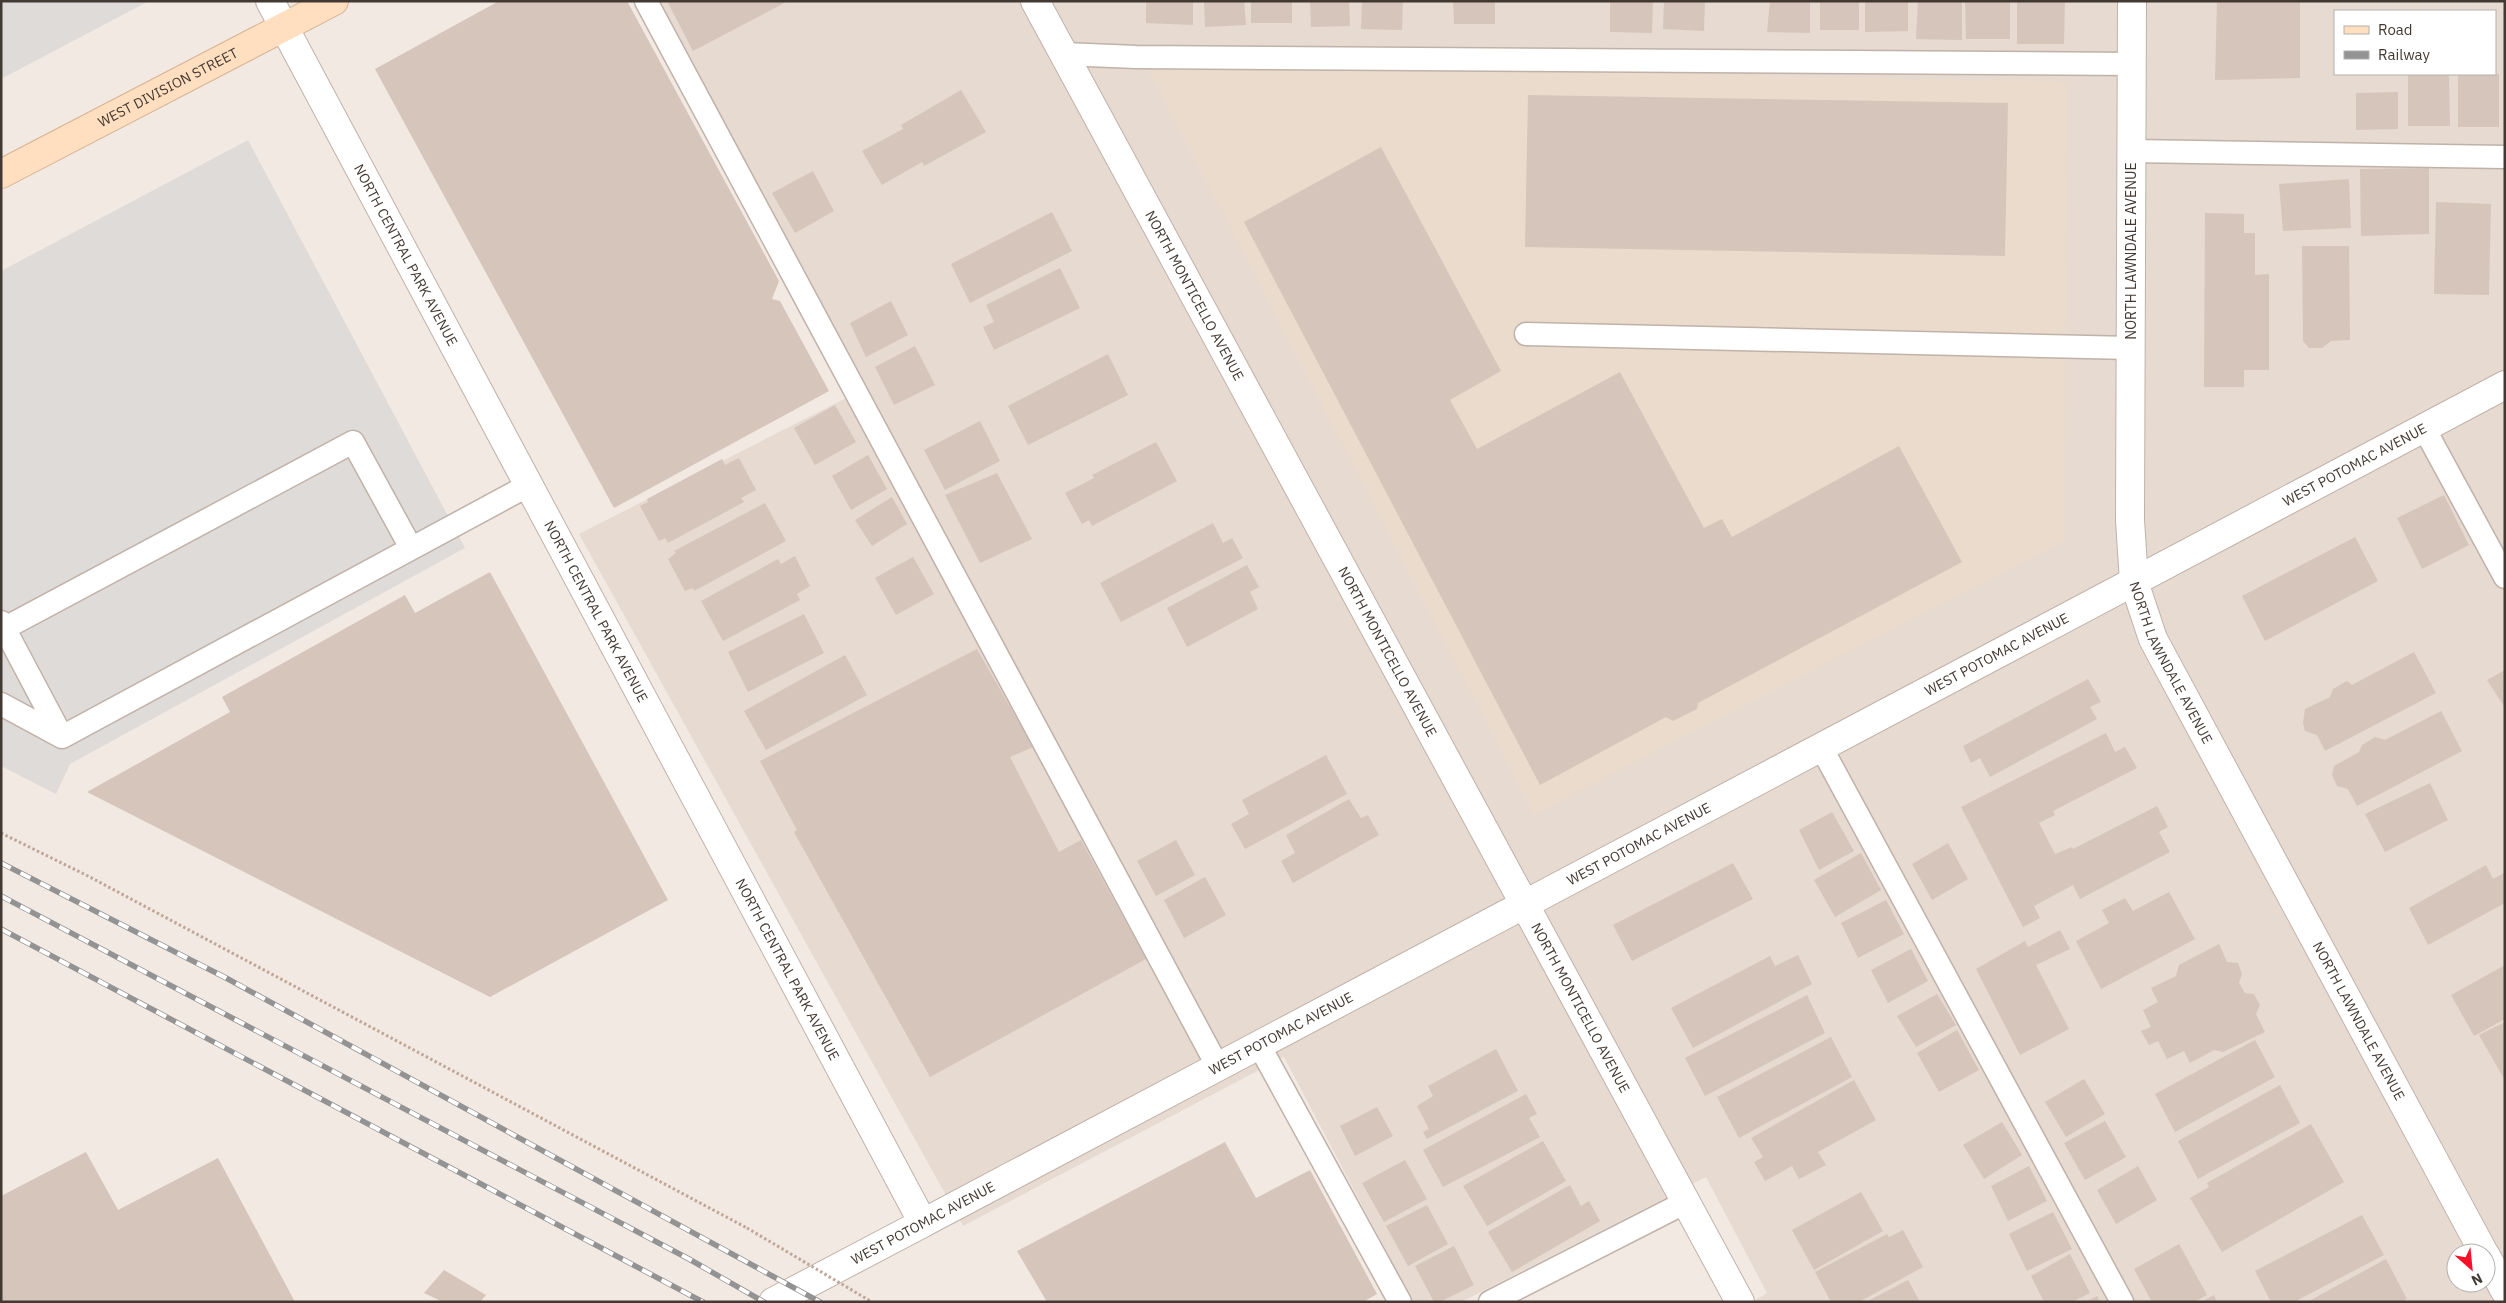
<svg xmlns="http://www.w3.org/2000/svg" width="2506" height="1303" viewBox="0 0 2506 1303" font-family="'IBM Plex Sans',sans-serif">
<style>
.residential{fill:#e6dad1;fill-rule:evenodd}
.education{fill:#ebdbcc}
.parking{fill:#dfdbd9}
.building{fill:#d6c5bb}
.lines{fill:none;stroke-linecap:round;stroke-linejoin:round}
.service-casing{stroke:#c0b2a8;stroke-width:25}
.minor-casing{stroke:#c0b2a8;stroke-width:30}
.tertiary-casing{stroke:#c0b2a8;stroke-width:30}
.secondary-casing{stroke:#d6b393;stroke-width:30}
.path{stroke:#bfa696;stroke-width:3;stroke-dasharray:2.5 2.5;stroke-linecap:butt}
.service{stroke:#fff;stroke-width:22}
.minor{stroke:#fff;stroke-width:28}
.tertiary{stroke:#fff;stroke-width:28}
.secondary{stroke:#ffdfbf;stroke-width:28}
.rail-casing{stroke:#939393;stroke-width:5.5}
.rail{stroke:#fff;stroke-width:4;stroke-dasharray:11;stroke-linecap:butt}
.path-bridge{stroke:#bfa696;stroke-width:3;stroke-dasharray:2.5 2.5;stroke-linecap:butt}
.labels{text-anchor:middle;dominant-baseline:central;stroke-width:5;stroke-linejoin:round;paint-order:stroke}
.street-label{font-size:14px;fill:#433933;stroke:#fff}
</style>
<rect width="100%" height="100%" fill="#f2e9e3"/>
<path class="residential" d="M633 1H2505V1302H1752L1767 1293 1706 1177 1461 1302H1413L1284 1057 963 1226 579 534 856 393ZM2335 11H2495V74H2335ZM2456 1253H2486V1283H2456Z"/>
<path class="education" d="M1145 63 2066 82 2065 540 1534 814Z"/>
<path class="parking" d="M1 1H149L1 79Z
M248 140 465 548 70 764 56 794 1 766V271Z"/>
<path class="building" d="M499 1H627L779 281 772 299 780 301 829 391 614 508 375 69Z
M667 1H788L693 51Z
M1146 1H1193V25L1146 23Z
M1204 1H1244L1246 25 1205 27Z
M1251 1H1292V23H1251Z
M1310 1H1349L1350 26 1311 27Z
M1362 1H1403L1402 30 1361 29Z
M1453 1H1495V24H1454Z
M1610 1H1653L1652 33 1610 32Z
M1664 1H1705L1704 31 1663 29Z
M1770 1H1810V33L1767 32Z
M1820 1H1859V30H1820Z
M1865 1H1908V31L1865 32Z
M1918 1H1962V40L1916 39Z
M1965 1H2010V39H1966Z
M2017 1H2065L2064 44H2017Z
M2217 1H2300V78L2215 80Z
M2449 74 2450 126H2408V75Z
M2458 74H2499V127H2458Z
M961 90 986 132 924 166 922 162 882 185 862 151 903 129 901 125Z
M2398 92V129L2356 130V93Z
M1528 95 2008 103 2005 256 1525 247Z
M1381 147 1501 371 1450 400 1477 449 1620 372 1704 528 1722 519 1732 537 1899 446 1962 562 1698 703 1697 709 1673 721 1666 717 1540 785 1244 222Z
M2429 168V234L2361 236 2360 169Z
M813 171 834 211 795 233 772 193Z
M2349 179 2351 228 2283 231 2279 184Z
M2436 202 2491 204 2489 295 2434 294Z
M1052 212 1072 251 970 303 951 264Z
M2205 213 2244 214V233H2255V275L2269 274V370H2244V387H2204Z
M2302 246H2349L2350 340 2331 341 2322 348H2309L2303 341Z
M1060 268 1080 308 994 350 983 327 994 322 986 305Z
M891 301 908 335 866 357 850 323Z
M915 346 935 385 894 405 875 367Z
M1108 354 1128 395 1028 445 1008 406Z
M835 405 856 442 815 465 794 428Z
M980 421 1000 461 945 490 924 450Z
M1156 442 1177 481 1092 526 1089 520 1082 524 1065 493 1094 478 1092 475Z
M868 455 887 489 851 510 832 476Z
M739 458 756 490 741 498 744 502 668 543 665 538 659 541 640 506 648 502 647 499 722 459 725 465Z
M997 473 1032 539 980 563 945 495Z
M2444 495 2469 545 2422 569 2397 518Z
M892 497 907 524 872 546 855 520Z
M765 503 786 541 694 591 693 588 685 591 668 559 676 553 674 551Z
M1213 523 1223 543 1232 538 1243 558 1121 622 1100 583Z
M2355 537 2378 581 2265 641 2242 596Z
M795 556 810 586 797 594 800 600 723 641 701 601 778 559 781 564Z
M913 557 934 594 896 615 875 578Z
M1247 565 1259 587 1250 592 1258 609 1187 647 1167 608Z
M490 572 668 900 490 997 87 792 230 712 222 697 405 595 415 613Z
M804 614 824 653 748 692 728 652Z
M977 649 1033 747 1010 757 1059 852 1081 840 1146 959 930 1077 794 832 797 830 760 761Z
M2414 652 2436 693 2325 751 2317 735 2305 731 2303 723 2305 709 2330 697 2333 689 2347 681 2352 685Z
M845 655 867 695 766 750 744 711Z
M2505 670V708L2487 680Z
M2088 679 2101 702 2090 707 2097 719 1990 777 1980 758 1971 763 1963 746Z
M2441 711 2462 751 2357 806 2348 789 2337 786 2332 775 2334 766 2359 752 2362 745 2375 737 2385 740Z
M2106 733 2115 752 2125 747 2137 768 2053 811 2055 815 2039 823 2055 854 2072 847 2073 849 2157 806 2168 827 2159 832 2170 852 2080 899 2073 885 2034 906 2040 918 2023 927 1961 807Z
M1326 755 1347 794 1245 849 1231 824 1249 814 1242 800Z
M2430 783 2448 820 2385 852 2365 814Z
M1349 799 1361 818 1368 815 1379 835 1293 883 1281 861 1295 853 1286 835Z
M1832 812 1854 851 1819 870 1799 830Z
M1176 840 1195 875 1156 896 1137 861Z
M1948 843 1968 879 1932 900 1912 864Z
M1861 853 1881 890 1835 917 1814 880Z
M1733 863 1753 899 1632 961 1613 925Z
M2486 865 2493 879 2504 873 2505 875V903L2428 945 2409 908Z
M1205 877 1226 915 1184 938 1164 900Z
M2169 892 2195 939 2101 989 2076 941 2109 923 2102 910 2125 898 2133 911Z
M1886 900 1904 934 1858 958 1841 923Z
M2060 930 2070 949 2036 965 2069 1029 2020 1055 1976 969 2025 941 2028 947Z
M2219 944 2227 962 2238 963 2242 974 2239 983 2245 993 2254 994 2260 1005 2256 1014 2265 1032 2223 1052 2214 1050 2190 1063 2184 1051 2167 1059 2158 1041 2149 1045 2141 1031 2151 1027 2143 1010 2158 1002 2151 988 2176 976 2179 965Z
M1911 949 1928 981 1888 1003 1871 970Z
M1798 955 1812 984 1693 1048 1671 1008 1770 956 1775 966Z
M2505 965V1019L2474 1036 2451 995Z
M1937 994 1956 1025 1916 1047 1897 1016Z
M1807 995 1825 1033 1705 1096 1685 1058Z
M2505 1022V1076L2503 1077 2479 1035Z
M1957 1030 1979 1070 1939 1092 1917 1053Z
M1831 1037 1852 1077 1739 1138 1717 1097Z
M2255 1040 2275 1077 2175 1132 2155 1094Z
M1496 1049 1518 1091 1427 1139 1423 1132 1429 1129 1417 1106 1433 1096 1428 1086Z
M2084 1079 2105 1114 2066 1137 2045 1102Z
M1854 1080 1876 1120 1818 1152 1826 1165 1799 1179 1792 1166 1765 1181 1754 1162 1763 1157 1751 1138Z
M2280 1085 2300 1123 2198 1179 2178 1141Z
M1526 1094 1537 1114 1529 1118 1540 1137 1443 1187 1423 1150Z
M1377 1107 1393 1136 1355 1156 1340 1126Z
M2105 1121 2126 1157 2085 1180 2064 1143Z
M2002 1122 2022 1155 1984 1179 1963 1145Z
M2311 1124 2344 1182 2222 1252 2190 1198 2209 1187 2207 1183Z
M1543 1141 1566 1181 1487 1226 1463 1186Z
M1225 1142 1256 1198 1310 1170 1377 1294 1363 1302H1047L1017 1251Z
M86 1152 118 1210 218 1158 295 1302H1V1196Z
M1405 1160 1427 1199 1384 1222 1362 1183Z
M2029 1166 2047 1201 2008 1221 1991 1186Z
M2138 1166 2157 1200 2116 1224 2097 1190Z
M1570 1185 1581 1206 1589 1201 1600 1221 1512 1272 1488 1232Z
M1861 1192 1883 1231 1814 1270 1792 1230Z
M1427 1205 1448 1244 1408 1266 1386 1226Z
M2053 1212 2072 1249 2027 1271 2009 1234Z
M2362 1215 2384 1255 2294 1302H2271L2255 1271Z
M1903 1230 1923 1267 1859 1302H1831L1815 1272 1887 1234 1889 1237Z
M2179 1244 2207 1295 2194 1302H2152L2134 1269Z
M1454 1246 1474 1285 1440 1302H1434L1415 1266Z
M2070 1254 2090 1293 2072 1302H2044L2031 1276Z
M2386 1259 2407 1299 2402 1302H2307Z
M444 1270 486 1295 480 1302H443L424 1293Z
M1908 1280 1920 1302H1866Z
M2214 1295 2217 1302H2201Z
M2097 1296 2100 1302H2085Z"/>
<g class="lines">
<defs>
<path id="service" d="M646 1 1218 1067
M1064 54 1136 57 2132 64
M2132 151 2505 157
M1526 334 2131 348
M2424 428 2505 577
M1 622 62 737
M5 628 353 442 411 548
M1 704 62 737
M62 737 529 485
M1821 747 2122 1302
M1259 1045 1400 1302
M1490 1302 1686 1202"/>
<g id="minor">
<path id="s1" d="M1035 1 1740 1302"/>
<path id="s2" d="M2132 1 2130 520 2134 582 2153 639 2484 1253"/>
<path id="s3" d="M923 1223 2505 385"/>
<path d="M2486 1256 2505 1291"/>
</g>
<g id="tertiary">
<path id="s4" d="M270 1 923 1223 773 1302"/>
</g>
<g id="secondary">
<path id="s5" d="M1 174 334 1"/>
</g>
</defs>
<use href="#service" class="service-casing"/>
<use href="#minor" class="minor-casing"/>
<use href="#tertiary" class="tertiary-casing"/>
<use href="#secondary" class="secondary-casing"/>
<path class="path" d="M1 833 88 876 747 1228"/>
<use href="#service" class="service"/>
<use href="#minor" class="minor"/>
<use href="#tertiary" class="tertiary"/>
<use href="#secondary" class="secondary"/>
<defs>
<path id="rail" d="M1 863 228 979 820 1302
M1 896 689 1259 764 1302
M1 929 703 1302"/>
</defs>
<use href="#rail" class="rail-casing"/>
<use href="#rail" class="rail"/>
<path class="path-bridge" d="M747 1228 872 1302"/>
</g>
<g class="labels">
<g class="street-label">
<text stroke="none"><textPath href="#s5" startOffset="188">WEST DIVISION STREET</textPath></text>
<text transform="translate(2131 251) rotate(-90)">NORTH LAWNDALE AVENUE</text>
<text stroke="none"><textPath href="#s4" startOffset="288">NORTH CENTRAL PARK AVENUE</textPath></text>
<text stroke="none"><textPath href="#s1" startOffset="335">NORTH MONTICELLO AVENUE</textPath></text>
<text stroke="none"><textPath href="#s3" startOffset="1620">WEST POTOMAC AVENUE</textPath></text>
<text stroke="none"><textPath href="#s4" startOffset="692">NORTH CENTRAL PARK AVENUE</textPath></text>
<text stroke="none"><textPath href="#s1" startOffset="740">NORTH MONTICELLO AVENUE</textPath></text>
<text stroke="none"><textPath href="#s3" startOffset="1215">WEST POTOMAC AVENUE</textPath></text>
<text stroke="none"><textPath href="#s2" startOffset="670">NORTH LAWNDALE AVENUE</textPath></text>
<text stroke="none"><textPath href="#s3" startOffset="810">WEST POTOMAC AVENUE</textPath></text>
<text stroke="none"><textPath href="#s4" startOffset="1098">NORTH CENTRAL PARK AVENUE</textPath></text>
<text stroke="none"><textPath href="#s1" startOffset="1145">NORTH MONTICELLO AVENUE</textPath></text>
<text stroke="none"><textPath href="#s2" startOffset="1075">NORTH LAWNDALE AVENUE</textPath></text>
<text stroke="none"><textPath href="#s3" startOffset="405">WEST POTOMAC AVENUE</textPath></text>
<text transform="translate(923 1223) rotate(-28)">WEST POTOMAC AVENUE</text>
</g>
</g>
<rect width="2506" height="1303" fill="none" stroke="#433933" stroke-width="5"/>
<rect x="2334" y="10" width="162" height="65" fill="#ffffff" stroke="#b4b0ad"/>
<rect x="2344" y="26" width="25" height="8" fill="#ffdfbf" stroke="#b4b0ad"/>
<text x="2378" y="35" font-size="15" fill="#433933">Road</text>
<rect x="2344" y="51" width="25" height="8" fill="#939393" stroke="#b4b0ad"/>
<text x="2378" y="60" font-size="15" fill="#433933">Railway</text>
<g transform="translate(2471 1268) rotate(153)"><circle r="24" fill="#ffffff" stroke="#b4b0ad"/>
<path d="M0-4L9 19L0 12L-9 19Z" fill="#fd0f28"/>
<text y="-8" font-size="14" font-weight="bold" text-anchor="middle" fill="#433933">N</text>
</g>
</svg>
